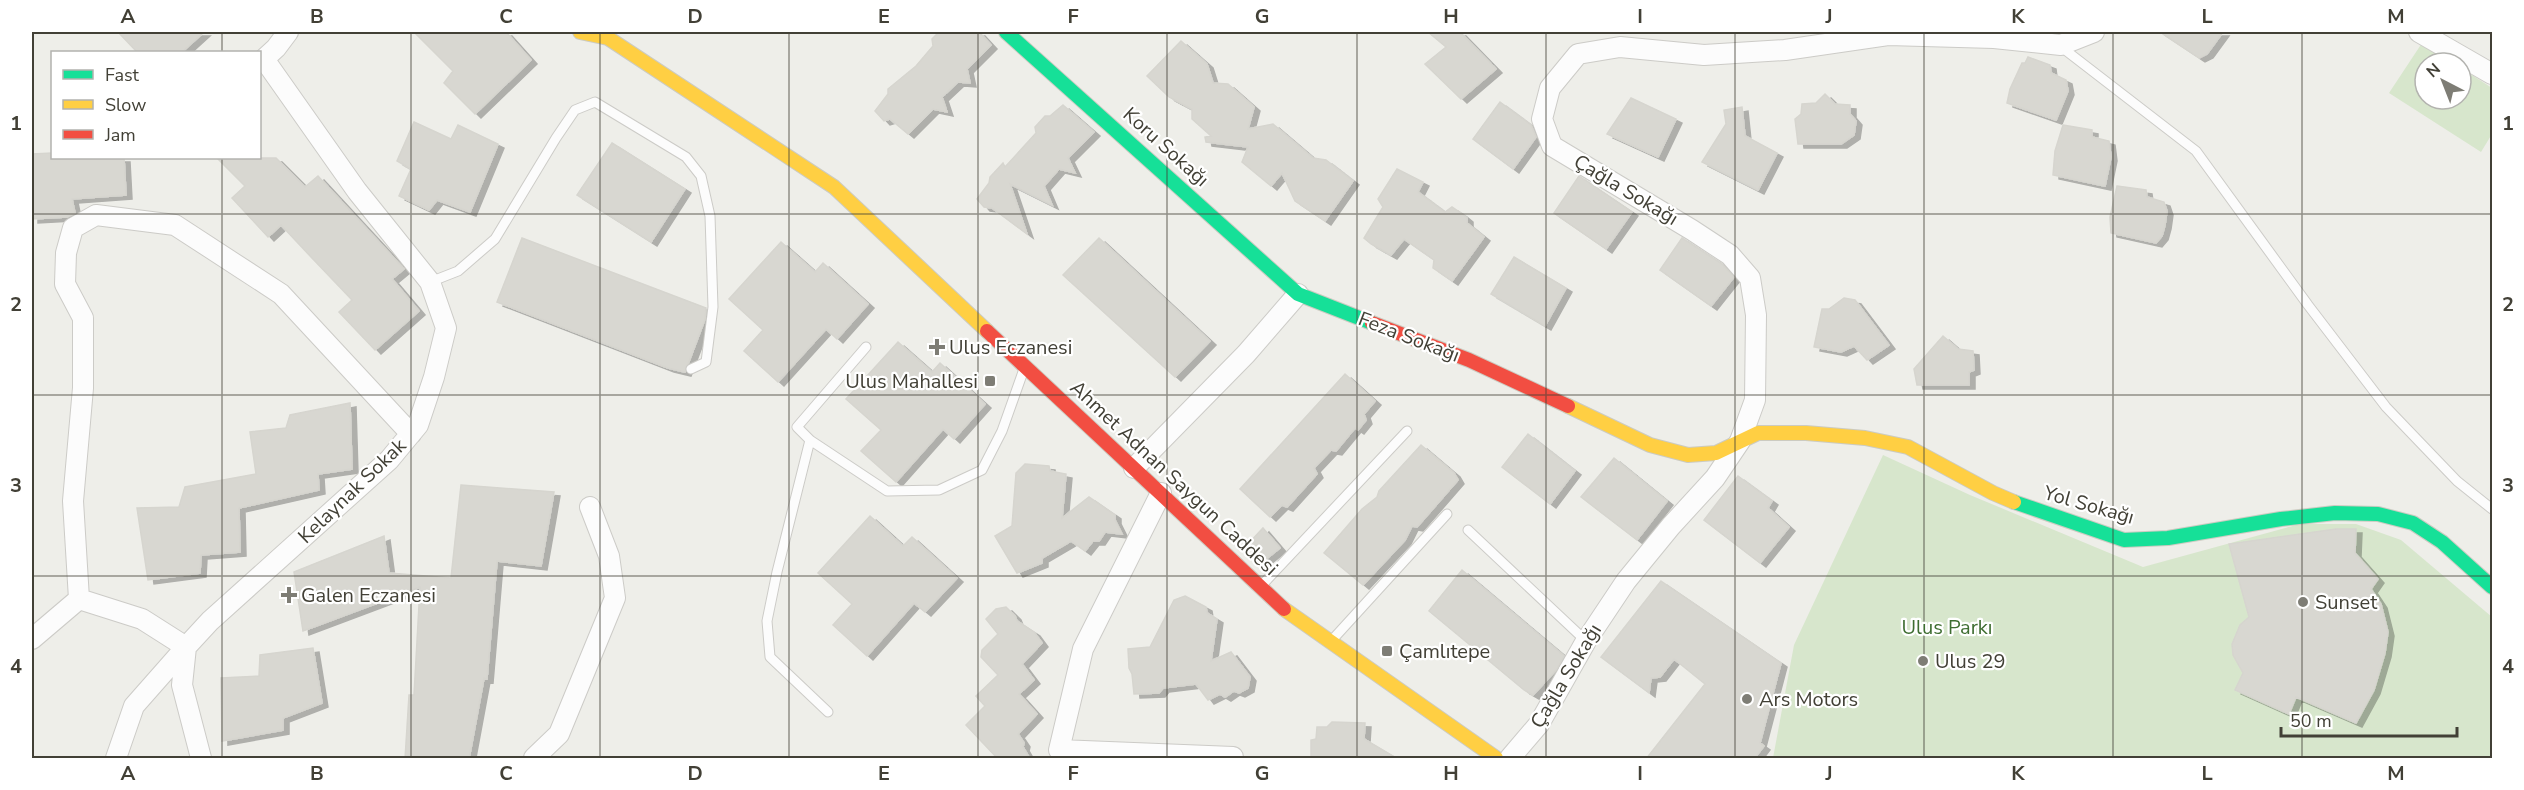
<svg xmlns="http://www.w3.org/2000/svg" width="2524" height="790" viewBox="0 0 2524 790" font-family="'Nunito Sans',sans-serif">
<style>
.green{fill:#d7e6cc}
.building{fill:#d8d7d1;stroke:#d6d5cf;stroke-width:1.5;filter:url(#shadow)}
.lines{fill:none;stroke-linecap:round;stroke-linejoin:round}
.lane-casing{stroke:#cccbc7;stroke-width:11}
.street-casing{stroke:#cccbc7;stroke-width:22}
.fast-casing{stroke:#cccbc1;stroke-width:16}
.slow-casing{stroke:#cccbc1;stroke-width:16}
.jam-casing{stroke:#cccbc1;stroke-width:16}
.lane{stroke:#fcfcfc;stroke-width:9}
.street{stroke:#fcfcfc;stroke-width:20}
.fast{stroke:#16e098;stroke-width:14}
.slow{stroke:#ffcf43;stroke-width:14}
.jam{stroke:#f24e42;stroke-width:14}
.grid{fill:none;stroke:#424036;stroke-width:1.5;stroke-opacity:0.55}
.poi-dot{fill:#7e7d75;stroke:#fff;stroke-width:2}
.labels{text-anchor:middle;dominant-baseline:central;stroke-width:4.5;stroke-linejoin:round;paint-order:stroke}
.street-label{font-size:20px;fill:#424036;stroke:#fff}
.poi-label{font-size:20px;fill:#424036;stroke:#fff;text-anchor:start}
.park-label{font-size:20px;fill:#3e6d31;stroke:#fff}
.neatline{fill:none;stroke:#424036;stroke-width:2}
.grid-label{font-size:20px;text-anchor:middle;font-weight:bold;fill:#424036}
</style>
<defs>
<filter id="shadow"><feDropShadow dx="6" dy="4" stdDeviation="0" flood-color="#0004"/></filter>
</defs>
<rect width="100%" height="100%" fill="#eeeee9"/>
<path class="green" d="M2422 43 2453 63H2425V99H2461V68L2492 88V134L2481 152 2389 93Z
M1883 455 1970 495 2143 567 2300 524H2356L2401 540 2492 617V758H1773L1794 645Z"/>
<path class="building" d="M118 32H204L182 52H137Z
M414 32H506L531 60 475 114 444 83 453 71Z
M939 32H979L991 45 967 69 970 83 958 82 942 97 947 112 933 109 908 134 890 119 884 121 875 111 888 94V89L916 66 933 46 932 39Z
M1428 32H1460L1496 69 1461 99 1425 64 1446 47Z
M2160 32H2223L2207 54 2199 58Z
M1181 41 1207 64 1213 83 1228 84 1254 107 1248 129 1273 124 1313 158 1326 160 1353 181 1325 221 1295 201 1282 173 1271 186 1242 162 1248 147 1206 142 1205 137 1211 136 1192 119V109L1169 97 1147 76Z
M2028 57 2050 65 2051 73 2066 80 2068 91 2056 120 2007 103 2010 89 2022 63H2025Z
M1825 94 1835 104 1850 105V114L1856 121 1854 135 1841 144H1798L1795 119 1801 114 1802 104 1816 103Z
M1631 98 1676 119 1658 157 1607 134Z
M1500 102 1531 125 1536 137 1513 169 1473 139Z
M1063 105 1094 132 1068 158 1075 173 1059 169 1044 186 1052 205 1010 184 1027 234 992 208 984 207 977 199 989 183 990 177 1003 163 1005 167 1036 133 1035 127 1045 116H1050Z
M1742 107 1745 136 1777 153 1758 190 1702 162 1726 124 1724 110Z
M414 122 451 139 458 125 498 144 470 212 437 200 429 210 399 196 411 169 397 161Z
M2063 125 2092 130V137L2109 141 2111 157 2105 186 2053 175 2055 151Z
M612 143 685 189 651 242 577 195Z
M52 153V158H124L126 195 72 199 75 213 67 217 32 219V154Z
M217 158H276L305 187 318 176 404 269 392 279 419 311 375 350 339 312 352 300 311 257 281 225 268 237 232 198 245 186Z
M1397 169 1423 182 1418 192 1445 212 1452 207 1461 213 1467 218V223L1484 237 1452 281 1433 268 1434 260 1404 239 1391 255 1371 244 1364 238 1383 207 1378 199Z
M1579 176 1632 212 1606 249 1554 213Z
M2117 186 2146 190 2147 197 2164 202 2167 211 2165 225 2162 236 2156 243 2111 233 2110 217Z
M522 238 706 308 705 319 685 372 668 368 497 302Z
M1099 238 1210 341 1175 377 1063 275Z
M1682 238 1722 264 1734 277 1711 306 1660 270Z
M781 242 815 272 823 263 868 304 837 339 826 329 778 382 744 351 763 330 729 299Z
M1514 257 1566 288 1545 326 1491 294Z
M1844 298 1855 300 1889 345 1867 360 1854 346 1841 352 1814 347 1822 309H1829Z
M1943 336 1958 349 1973 351 1974 370 1969 372V385H1917L1914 369Z
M898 342 932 372 940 363 985 404 954 439 943 429 896 482 861 451 881 430 846 399Z
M1345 374 1375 401 1364 414 1366 420 1358 430 1355 428 1336 451 1331 450 1314 468 1317 474 1287 507 1282 505 1270 517 1240 489Z
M350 403 352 469 318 474 319 490 239 508 240 552 201 555 200 573 148 580 137 508 179 507 185 487 256 474 250 432 286 428 290 415Z
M1528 434 1575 471 1550 504 1502 467Z
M1421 445 1454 473 1458 480 1417 527 1412 526 1405 540 1363 585 1324 553 1362 509 1377 497 1379 491Z
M1614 458 1667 501 1637 540 1581 497Z
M1025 464 1049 466 1050 471 1066 474 1062 518 1089 497 1115 515V520L1122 534 1105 532 1099 541H1093L1085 551 1071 541 1042 558V563L1017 573 995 536 1012 526 1016 473Z
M1738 476 1772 501 1768 508 1789 527 1760 563 1704 520Z
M461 485 554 492 541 566 497 561 487 679 484 678 469 759H405L409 695H414L420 587 303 631 294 572 384 536 389 573 451 578Z
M870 516 903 546 912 537 957 578 925 612 914 603 867 656 833 625 852 604 818 573Z
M1263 528 1280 548 1265 560 1249 543Z
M2336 529H2356L2355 553 2378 579 2371 589 2381 604 2388 632 2385 653 2374 690 2356 723 2296 697 2289 714 2235 690 2243 673 2233 655 2232 644 2240 625 2249 617 2229 544Z
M1462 570 1564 656 1557 669 1533 695 1524 690 1429 611Z
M1661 581 1781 663 1760 743 1764 746 1754 759H1646L1705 684 1674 659 1660 677 1651 678 1649 693 1601 657Z
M1185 596 1206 607 1207 613 1217 619 1211 661 1231 652 1250 677 1248 688 1239 693 1234 691 1225 697 1220 694 1208 700 1196 684 1163 688 1159 693 1134 694 1132 674 1129 668 1128 649 1150 647 1174 600Z
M1006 607 1015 616 1017 621 1034 632 1042 643 1022 664 1034 680 1019 694 1037 714 1018 734 1024 743 1023 747 1030 759H998L966 725 985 706 976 696 998 675 981 657 982 650 998 634 986 619 996 609Z
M313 648 322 703 283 718V730L222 741 221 678 259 676 260 655Z
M1332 722 1365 723 1364 739 1398 759H1311V740L1316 739 1317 727H1327Z"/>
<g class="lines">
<defs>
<path id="lane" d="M2060 46 2196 151 2308 305 2386 407 2457 481 2492 509
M430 282 458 271 495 239 556 138 575 110 595 102 686 157 701 176 710 216 713 307 706 362 691 369
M810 440 797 427 866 347
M1468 530 1586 641
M1262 585 1407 431
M1333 639 1447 514
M828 712 770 657 767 621 777 572 810 440 887 491 939 490 982 470 1002 431 1024 369"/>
<path id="street" d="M2419 32 2492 74
M1134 468 1246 354 1298 294
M1161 493 1083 649 1059 750 1233 757
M79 599 73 501 83 388V318L65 284 66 253 73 228 96 215 175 225 281 294 411 434
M32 639 79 599 142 619 186 647 134 706 116 758
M201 758 182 685 186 647 210 621 389 460 418 425 434 377 446 328 430 282 357 191 264 59 276 48 288 32
M534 758 559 734 615 598 609 556 590 507
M1510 758 1539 724 1586 641 1626 581 1671 526 1715 478 1740 441 1755 400 1756 315 1750 278 1730 255 1692 230 1552 146 1542 119 1550 88 1578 54 1620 47 1704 55 1785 50 1888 35 1994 38 2061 45 2094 32"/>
<path id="fast" d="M1006 32 1298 294 1372 323
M2014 502 2124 540 2168 538 2281 519 2335 513 2378 514 2413 523 2442 542 2492 587"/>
<path id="slow" d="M580 32 608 38 834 187 987 331
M1568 406 1650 445 1688 455 1716 453 1758 433H1806L1865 438 1908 447 1993 493 2014 502
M1284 609 1496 758"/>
<path id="jam" d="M1372 323 1469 360 1568 406
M987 331 1284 609"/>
</defs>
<use href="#lane" class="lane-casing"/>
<use href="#street" class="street-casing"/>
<use href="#fast" class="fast-casing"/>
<use href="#slow" class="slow-casing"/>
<use href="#jam" class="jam-casing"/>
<use href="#lane" class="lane"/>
<use href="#street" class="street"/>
<use href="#fast" class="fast"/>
<use href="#slow" class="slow"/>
<use href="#jam" class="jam"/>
</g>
<path class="grid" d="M222 32V52M411 32V758M600 32V758M789 32V758M978 32V758M1167 32V758M1357 32V758M1546 32V758M1735 32V758M1924 32V758M2113 32V758M2302 32V758M222 158V758M32 214H2492M32 395H2492M32 576H2492"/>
<g class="poi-dot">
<path d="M934 338h6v6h6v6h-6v6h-6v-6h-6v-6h6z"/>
<rect x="984" y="375" width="12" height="12" rx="3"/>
<path d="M286 586h6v6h6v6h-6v6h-6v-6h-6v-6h6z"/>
<circle cx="2303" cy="602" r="6"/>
<rect x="1381" y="645" width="12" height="12" rx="3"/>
<circle cx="1923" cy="661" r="6"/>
<circle cx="1747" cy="699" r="6"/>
</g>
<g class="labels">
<g class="street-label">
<text transform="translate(1166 147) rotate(42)">Koru Sokağı</text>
<text transform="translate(1626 190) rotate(31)">Çağla Sokağı</text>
<text transform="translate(1409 337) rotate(21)">Feza Sokağı</text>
<text transform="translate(1174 478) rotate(43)">Ahmet Adnan Saygun Caddesi</text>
<text transform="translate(352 491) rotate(-44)">Kelaynak Sokak</text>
<text transform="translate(2089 505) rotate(16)">Yol Sokağı</text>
<text transform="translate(1566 676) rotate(-59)">Çağla Sokağı</text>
</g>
<g class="poi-label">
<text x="949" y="347">Ulus Eczanesi</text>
<text x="978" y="381" text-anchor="end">Ulus Mahallesi</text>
<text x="301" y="595">Galen Eczanesi</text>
<text x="2315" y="602">Sunset</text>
<text x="1399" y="651">Çamlıtepe</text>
<text x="1935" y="661">Ulus 29</text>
<text x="1759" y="699">Ars Motors</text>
</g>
<g class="park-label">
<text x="1947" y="627">Ulus Parkı</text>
</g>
</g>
<rect width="2524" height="790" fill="none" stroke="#ffffff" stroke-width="66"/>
<rect x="51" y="51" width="210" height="108" fill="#ffffff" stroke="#b3b3af" stroke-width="1.5"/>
<rect x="63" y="70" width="30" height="9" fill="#16e098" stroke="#b3b3af" stroke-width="1.5"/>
<text x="105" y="81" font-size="18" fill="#424036">Fast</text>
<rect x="63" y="100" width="30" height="9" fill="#ffcf43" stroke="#b3b3af" stroke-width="1.5"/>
<text x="105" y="111" font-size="18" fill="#424036">Slow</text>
<rect x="63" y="130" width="30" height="9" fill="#f24e42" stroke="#b3b3af" stroke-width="1.5"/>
<text x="105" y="141" font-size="18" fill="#424036">Jam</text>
<g transform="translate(2443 81) rotate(318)"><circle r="28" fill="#ffffff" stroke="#b3b3af" stroke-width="1.5"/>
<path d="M0-4.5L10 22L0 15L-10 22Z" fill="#7e7d75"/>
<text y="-9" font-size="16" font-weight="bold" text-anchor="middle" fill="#424036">N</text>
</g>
<path d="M2281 727v9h176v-9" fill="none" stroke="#424036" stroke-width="3"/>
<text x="2290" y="727" font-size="18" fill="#424036" stroke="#ffffff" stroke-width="4.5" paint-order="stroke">50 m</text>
<rect x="33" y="33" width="2458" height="724" class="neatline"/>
<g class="grid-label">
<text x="128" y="23">A</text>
<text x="317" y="23">B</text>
<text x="506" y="23">C</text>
<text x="695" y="23">D</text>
<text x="884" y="23">E</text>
<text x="1073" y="23">F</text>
<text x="1262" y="23">G</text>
<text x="1451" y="23">H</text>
<text x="1640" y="23">I</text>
<text x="1829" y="23">J</text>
<text x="2018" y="23">K</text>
<text x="2207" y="23">L</text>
<text x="2396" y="23">M</text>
<text x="16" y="130">1</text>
<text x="2508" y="130">1</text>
<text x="16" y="311">2</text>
<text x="2508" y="311">2</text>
<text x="16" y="492">3</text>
<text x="2508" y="492">3</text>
<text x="16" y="673">4</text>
<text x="2508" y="673">4</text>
<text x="128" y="780">A</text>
<text x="317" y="780">B</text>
<text x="506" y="780">C</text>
<text x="695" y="780">D</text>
<text x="884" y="780">E</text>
<text x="1073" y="780">F</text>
<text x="1262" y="780">G</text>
<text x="1451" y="780">H</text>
<text x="1640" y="780">I</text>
<text x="1829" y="780">J</text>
<text x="2018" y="780">K</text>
<text x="2207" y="780">L</text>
<text x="2396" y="780">M</text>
</g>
</svg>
